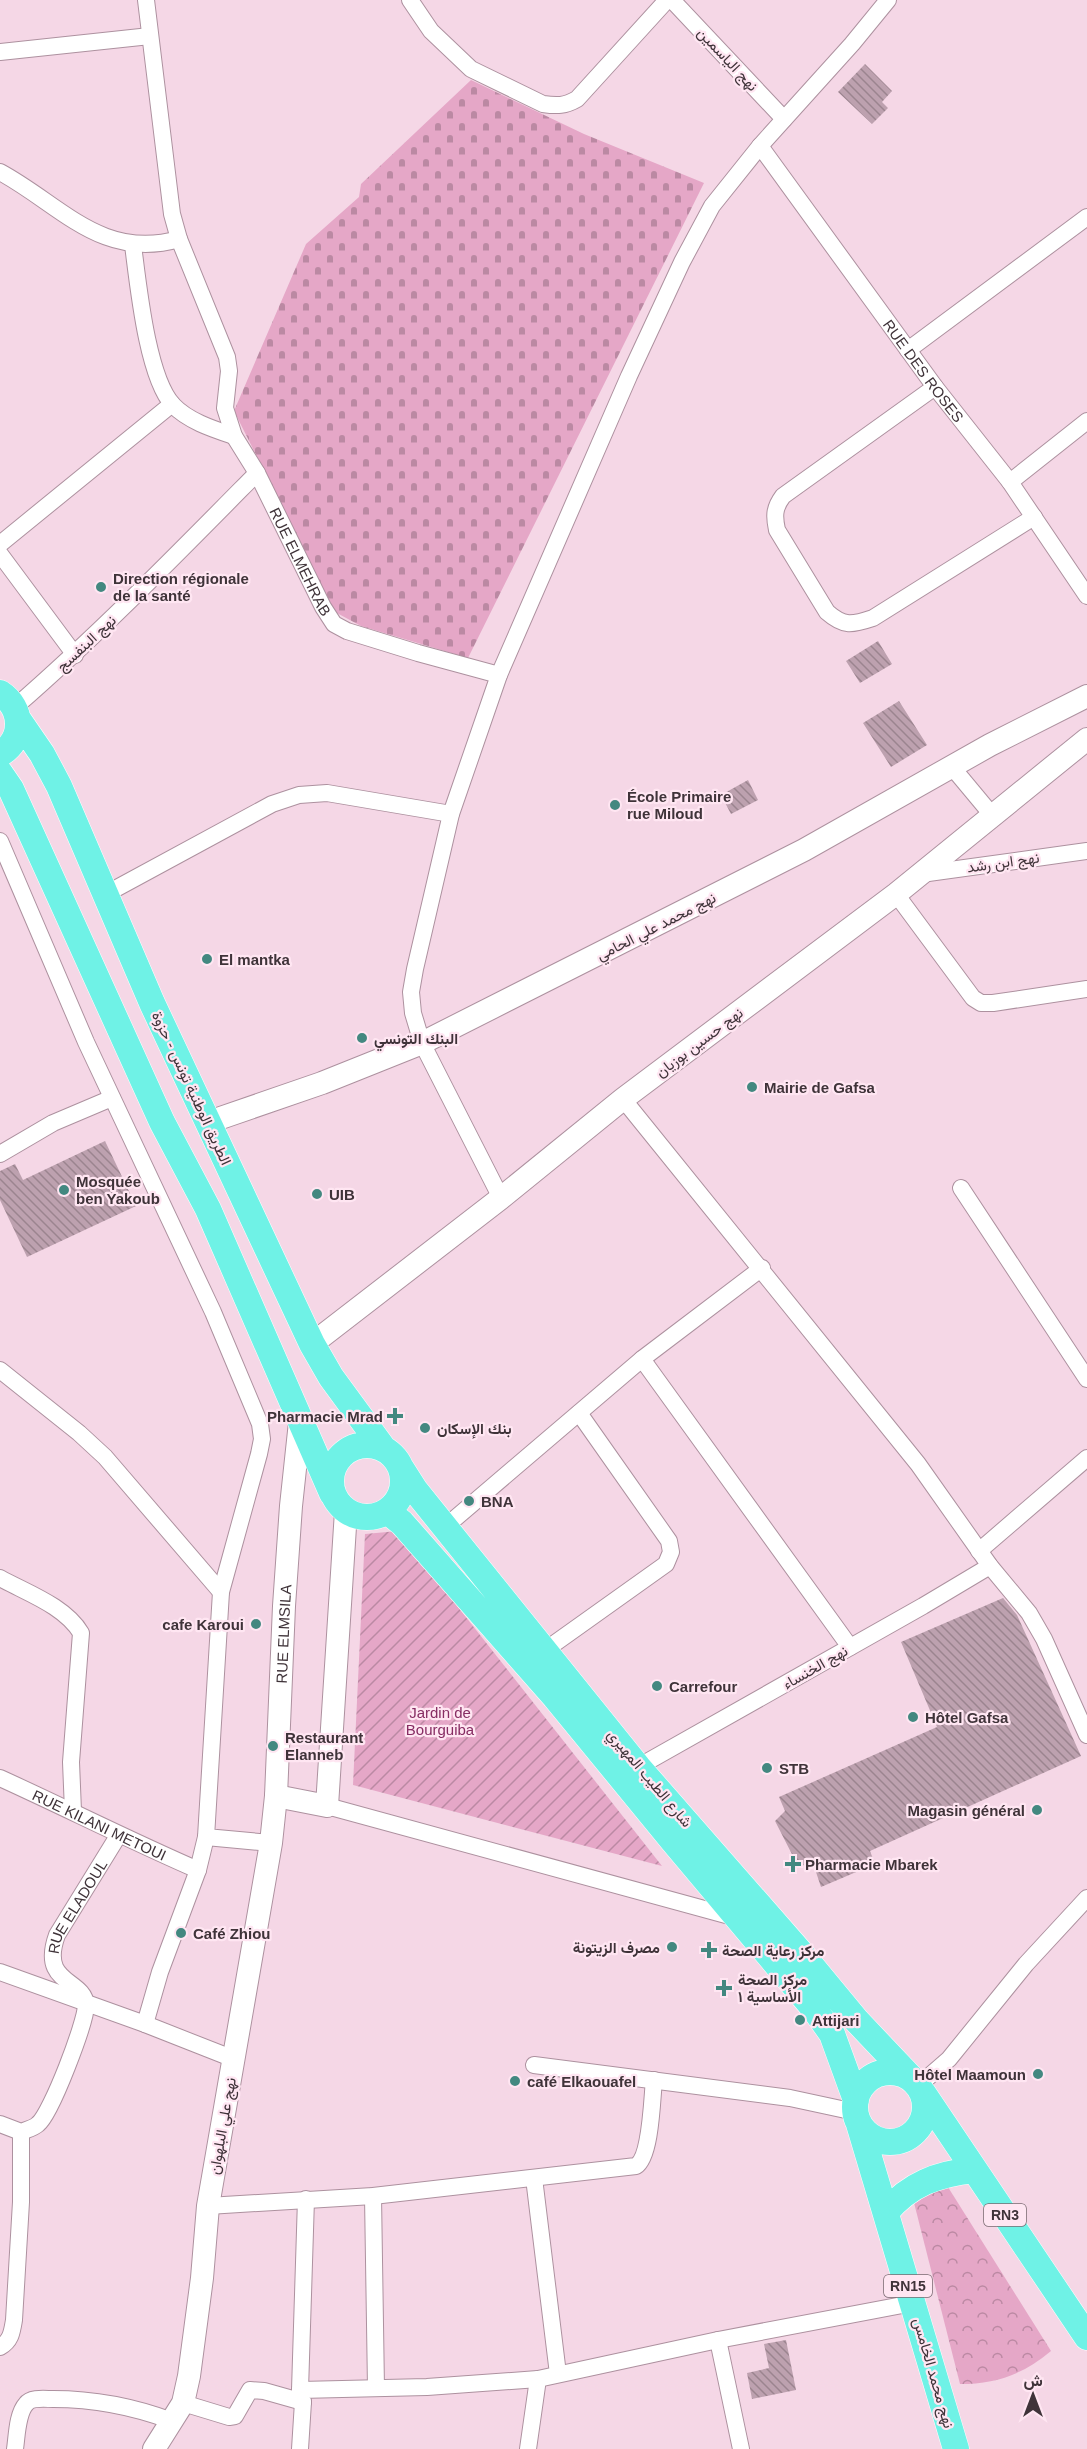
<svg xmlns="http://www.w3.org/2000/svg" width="1087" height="2449" viewBox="0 0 1087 2449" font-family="Arial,Vazirmatn,sans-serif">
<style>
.cemetery{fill:url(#cemetery-stones)}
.park{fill:url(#park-crowns)}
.garden{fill:url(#garden-furrows)}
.building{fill:url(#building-back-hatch)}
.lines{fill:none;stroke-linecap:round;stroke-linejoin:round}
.street-casing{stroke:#ad919f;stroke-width:18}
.secondary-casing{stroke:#ad919f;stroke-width:24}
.primary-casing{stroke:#fff;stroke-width:27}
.street{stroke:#fff;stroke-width:16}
.secondary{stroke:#fff;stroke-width:22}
.primary{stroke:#6ff2e6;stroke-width:26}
.poi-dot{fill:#438880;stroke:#ffe6f2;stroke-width:2}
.labels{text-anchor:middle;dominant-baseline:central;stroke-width:4.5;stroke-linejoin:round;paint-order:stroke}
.shield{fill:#ffe6f2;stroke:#796970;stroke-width:1.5}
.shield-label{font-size:14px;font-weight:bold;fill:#3f3339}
.street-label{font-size:15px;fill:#3f3339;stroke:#ffe6f2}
.poi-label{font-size:15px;font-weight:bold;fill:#3f3339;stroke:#ffe6f2;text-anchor:start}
.park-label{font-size:15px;fill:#872d63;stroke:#ffe6f2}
</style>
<defs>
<pattern id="cemetery-stones" width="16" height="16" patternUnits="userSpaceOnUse" patternTransform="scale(1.5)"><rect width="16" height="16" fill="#e5a7c7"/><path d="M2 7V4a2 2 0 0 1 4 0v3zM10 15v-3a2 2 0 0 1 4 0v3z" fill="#bb89a3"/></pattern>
<pattern id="park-crowns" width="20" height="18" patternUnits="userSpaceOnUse" patternTransform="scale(1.5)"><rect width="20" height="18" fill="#e5a7c7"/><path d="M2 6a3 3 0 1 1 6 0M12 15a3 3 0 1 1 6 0" fill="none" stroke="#bb89a3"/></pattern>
<pattern id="garden-furrows" width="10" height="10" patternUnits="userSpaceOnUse" patternTransform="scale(1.5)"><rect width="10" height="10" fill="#e5a7c7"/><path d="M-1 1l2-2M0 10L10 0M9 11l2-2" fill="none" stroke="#bb89a3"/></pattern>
<pattern id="building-back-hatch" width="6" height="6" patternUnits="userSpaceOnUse" patternTransform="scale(1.5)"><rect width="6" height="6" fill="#bda1af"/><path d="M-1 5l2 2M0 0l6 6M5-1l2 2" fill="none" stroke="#9b848f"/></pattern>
</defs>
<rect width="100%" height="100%" fill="#f5d7e6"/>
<path class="cemetery" d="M471 80 584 134 704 183 468 658 361 626 335 612 234 411 306 244 359 197 361 184Z"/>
<path class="park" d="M936 2168 1051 2351C1024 2374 996 2384 960 2384L910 2187Z"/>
<path class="garden" d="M398 1531 662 1866 353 1785 365 1534Z"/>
<path class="building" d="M865 64 892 91 882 102 888 108 872 124 838 92Z
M878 641 892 664 860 683 846 661Z
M899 701 927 745 891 767 863 723Z
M748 780 758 800 731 814 721 795Z
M105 1141 136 1206 27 1257 0 1200V1171L15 1164 23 1180Z
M1003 1598 1017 1615 1081 1756 870 1851 875 1864 821 1887 812 1860 799 1868 775 1821 785 1811 779 1797 937 1727 901 1642Z
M786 2340 796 2390 752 2399 747 2373 769 2368 764 2344Z"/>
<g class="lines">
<defs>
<g id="street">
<path id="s1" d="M146 0 172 214 179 239 227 357 229 371 225 408 234 436 257 473 323 607 334 624 347 631 418 653 499 675"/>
<path d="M410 0 431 31 471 69 543 104C557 106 565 106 577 99L667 0"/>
<path d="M672 0 784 119"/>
<path d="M0 52 150 36"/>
<path id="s2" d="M760 146 935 387 1010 482 1087 596"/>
<path d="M0 172C61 205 102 261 179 239"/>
<path d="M133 245C138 283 147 377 173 405 188 421 213 429 234 436"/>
<path d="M908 350 1087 217"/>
<path d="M935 387 783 496C774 508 774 516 777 530L827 612C844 627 852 625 873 618L1034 517"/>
<path d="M1010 482 1087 421"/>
<path d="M0 544 172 404"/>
<path d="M0 554 75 655"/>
<path d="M15 707C100 633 178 553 257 473"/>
<path d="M952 767 992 815"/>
<path d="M0 841 86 1042 213 1312 260 1424 262 1439 259 1454 221 1592 206 1837 271 1843"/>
<path d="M921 874 1087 851"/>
<path d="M896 894 973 998 981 1003H993L1087 989"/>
<path d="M104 895 272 804 299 795 327 793 451 814"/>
<path d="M623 1099 918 1464 990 1566 1029 1613 1044 1639 1087 1735"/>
<path d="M0 1154 53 1123 112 1098"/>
<path d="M961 1188 1087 1379"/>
<path d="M501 1198 422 1043 413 1013 411 992 415 969 451 814 499 675 629 376 682 262 712 206 760 146 852 44 888 0"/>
<path d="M642 1359 762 1268"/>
<path d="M0 1370 79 1433 105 1457 221 1592"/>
<path d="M445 1527 642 1359 850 1647"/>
<path d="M979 1551 1087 1458"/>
<path d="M0 1578C27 1593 65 1606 81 1633L71 1762 73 1811"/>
<path d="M544 1651 666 1564 671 1552 669 1541 579 1413"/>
<path d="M638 1767 923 1606 990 1566"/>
<path id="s3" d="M0 1778C66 1808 131 1841 198 1870"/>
<path d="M327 1806 737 1918"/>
<path d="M0 1972 145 2024 234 2059"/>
<path d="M145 2024 160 1972 198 1870 206 1837"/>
<path d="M534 2065 790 2098 855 2112"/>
<path d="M918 2086 949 2059 1026 1964 1087 1898"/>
<path id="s4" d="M0 2124 21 2132C26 2130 34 2128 38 2124 51 2114 86 2022 86 2005 84 1978 39 1985 57 1935L118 1836"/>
<path d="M534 2178 558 2374"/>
<path d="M373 2196 376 2388"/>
<path d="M208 2206 373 2196 636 2166C651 2157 652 2098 654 2080"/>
<path d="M718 2340 741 2449"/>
<path d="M0 2347C11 2341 12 2332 14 2320L21 2202V2132"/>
<path d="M300 2390 306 2199"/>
<path d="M183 2403 229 2417 235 2416 250 2390 264 2391 303 2402 300 2390 427 2387 538 2379 718 2340 913 2303"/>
<path d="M15 2449C17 2436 17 2414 26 2404 31 2397 45 2399 53 2399 95 2399 132 2406 172 2421"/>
<path d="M300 2449 303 2402"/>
<path d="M528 2449 538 2379"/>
</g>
<g id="secondary">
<path d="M209 1122 322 1083 422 1043 804 850 990 745 1087 696"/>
<path d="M312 1344 501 1198 623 1099 896 894 1087 739"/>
<path d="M276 1796 327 1806 346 1511"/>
<path id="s5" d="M154 2449 183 2403 189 2376 202 2278 208 2206 271 1843 276 1796 284 1606 291 1506 300 1422"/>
</g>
<path id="primary" d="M0 693C23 708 25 739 0 754
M18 719 42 754 59 786 152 1003 312 1344 331 1377 383 1448
M0 773 11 789 162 1122 208 1209 332 1493
M331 1481a36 36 0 1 1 72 0a36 36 0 1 1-72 0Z
M401 1468 415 1490 638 1767 800 1952 857 2021 911 2078
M387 1511 402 1523 555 1697 673 1841 815 2010 832 2034 856 2100
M855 2107a35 35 0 1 1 70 0a35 35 0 1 1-70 0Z
M923 2093 1087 2337
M859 2124 956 2449
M886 2212C910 2184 937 2174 974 2170"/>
</defs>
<use href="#street" class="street-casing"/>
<use href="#secondary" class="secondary-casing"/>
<use href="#primary" class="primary-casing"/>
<use href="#street" class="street"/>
<use href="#secondary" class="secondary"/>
<use href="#primary" class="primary"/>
</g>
<g class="poi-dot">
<circle cx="101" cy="587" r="6"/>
<circle cx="615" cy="805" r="6"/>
<circle cx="207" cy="959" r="6"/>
<circle cx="362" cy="1038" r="6"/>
<circle cx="752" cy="1087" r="6"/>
<circle cx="64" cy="1190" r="6"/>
<circle cx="317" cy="1194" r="6"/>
<path d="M392 1407h6v6h6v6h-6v6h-6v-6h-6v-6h6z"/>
<circle cx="425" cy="1428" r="6"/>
<circle cx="469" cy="1501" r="6"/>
<circle cx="256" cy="1624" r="6"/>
<circle cx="657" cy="1686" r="6"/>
<circle cx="913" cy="1717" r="6"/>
<circle cx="273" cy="1746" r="6"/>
<circle cx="767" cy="1768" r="6"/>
<circle cx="1037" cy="1810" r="6"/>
<path d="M790 1855h6v6h6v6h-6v6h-6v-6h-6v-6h6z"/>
<circle cx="181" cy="1933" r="6"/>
<circle cx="672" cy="1947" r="6"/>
<path d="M706 1941h6v6h6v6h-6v6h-6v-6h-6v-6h6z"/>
<path d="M721 1979h6v6h6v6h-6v6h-6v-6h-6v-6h6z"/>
<circle cx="800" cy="2020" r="6"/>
<circle cx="1038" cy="2074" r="6"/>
<circle cx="515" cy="2081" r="6"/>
</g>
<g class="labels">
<g class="shield">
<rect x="984" y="2204" width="42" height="22" rx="4.5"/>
<rect x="884" y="2275" width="48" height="22" rx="4.5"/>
</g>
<g class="shield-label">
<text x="1005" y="2215">RN3</text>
<text x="908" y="2286">RN15</text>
</g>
<g class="street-label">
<text transform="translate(728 59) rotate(47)">نهج الياسمين</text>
<text stroke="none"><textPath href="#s2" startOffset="278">RUE DES ROSES</textPath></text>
<text stroke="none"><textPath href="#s1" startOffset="592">RUE ELMEHRAB</textPath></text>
<text transform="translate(86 643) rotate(-43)">نهج البنفسج</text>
<text transform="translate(1003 862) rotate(-8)">نهج ابن رشد</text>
<text transform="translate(656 926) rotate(-27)">نهج محمد علي الحامي</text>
<text transform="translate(699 1042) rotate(-37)">نهج حسين بوزيان</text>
<text transform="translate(192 1088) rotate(65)">الطريق الوطنية تونس - حزوة</text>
<text stroke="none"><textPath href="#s5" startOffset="831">RUE ELMSILA</textPath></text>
<text transform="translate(815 1667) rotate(-30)">نهج الخنساء</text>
<text transform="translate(650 1778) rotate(50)">شارع الطيب المهيري</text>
<text stroke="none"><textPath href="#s3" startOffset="110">RUE KILANI METOUI</textPath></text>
<text stroke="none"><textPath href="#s4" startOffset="288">RUE ELADOUL</textPath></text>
<text transform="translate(222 2126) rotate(-80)">نهج علي البلهوان</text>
<text transform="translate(934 2373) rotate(74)">نهج محمد الخامس</text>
</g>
<g class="poi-label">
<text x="113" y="578">Direction régionale<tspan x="113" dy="17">de la santé</tspan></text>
<text x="627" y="796">École Primaire<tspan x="627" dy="17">rue Miloud</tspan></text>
<text x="219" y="959">El mantka</text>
<text x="374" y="1038">البنك التونسي</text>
<text x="764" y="1087">Mairie de Gafsa</text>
<text x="76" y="1181">Mosquée<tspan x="76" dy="17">ben Yakoub</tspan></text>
<text x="329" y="1194">UIB</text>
<text x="383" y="1416" text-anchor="end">Pharmacie Mrad</text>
<text x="437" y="1428">بنك الإسكان</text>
<text x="481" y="1501">BNA</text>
<text x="244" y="1624" text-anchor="end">cafe Karoui</text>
<text x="669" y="1686">Carrefour</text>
<text x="925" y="1717">Hôtel Gafsa</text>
<text x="285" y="1737">Restaurant<tspan x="285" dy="17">Elanneb</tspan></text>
<text x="779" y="1768">STB</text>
<text x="1025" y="1810" text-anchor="end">Magasin général</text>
<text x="805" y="1864">Pharmacie Mbarek</text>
<text x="193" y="1933">Café Zhiou</text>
<text x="660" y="1947" text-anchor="end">مصرف الزيتونة</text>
<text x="722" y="1950">مركز رعاية الصحة</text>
<text x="738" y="1979">مركز الصحة<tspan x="738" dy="17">الأساسية ١</tspan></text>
<text x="812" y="2020">Attijari</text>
<text x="1026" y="2074" text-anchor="end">Hôtel Maamoun</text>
<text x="527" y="2081">café Elkaouafel</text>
</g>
<g class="park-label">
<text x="440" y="1712">Jardin de<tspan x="440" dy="17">Bourguiba</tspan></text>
</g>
</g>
<g transform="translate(1033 2395)" stroke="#ffe6f2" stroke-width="4.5" paint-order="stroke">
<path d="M0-4.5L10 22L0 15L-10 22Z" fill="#3f3339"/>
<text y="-9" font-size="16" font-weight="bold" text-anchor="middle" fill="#3f3339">ش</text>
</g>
</svg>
